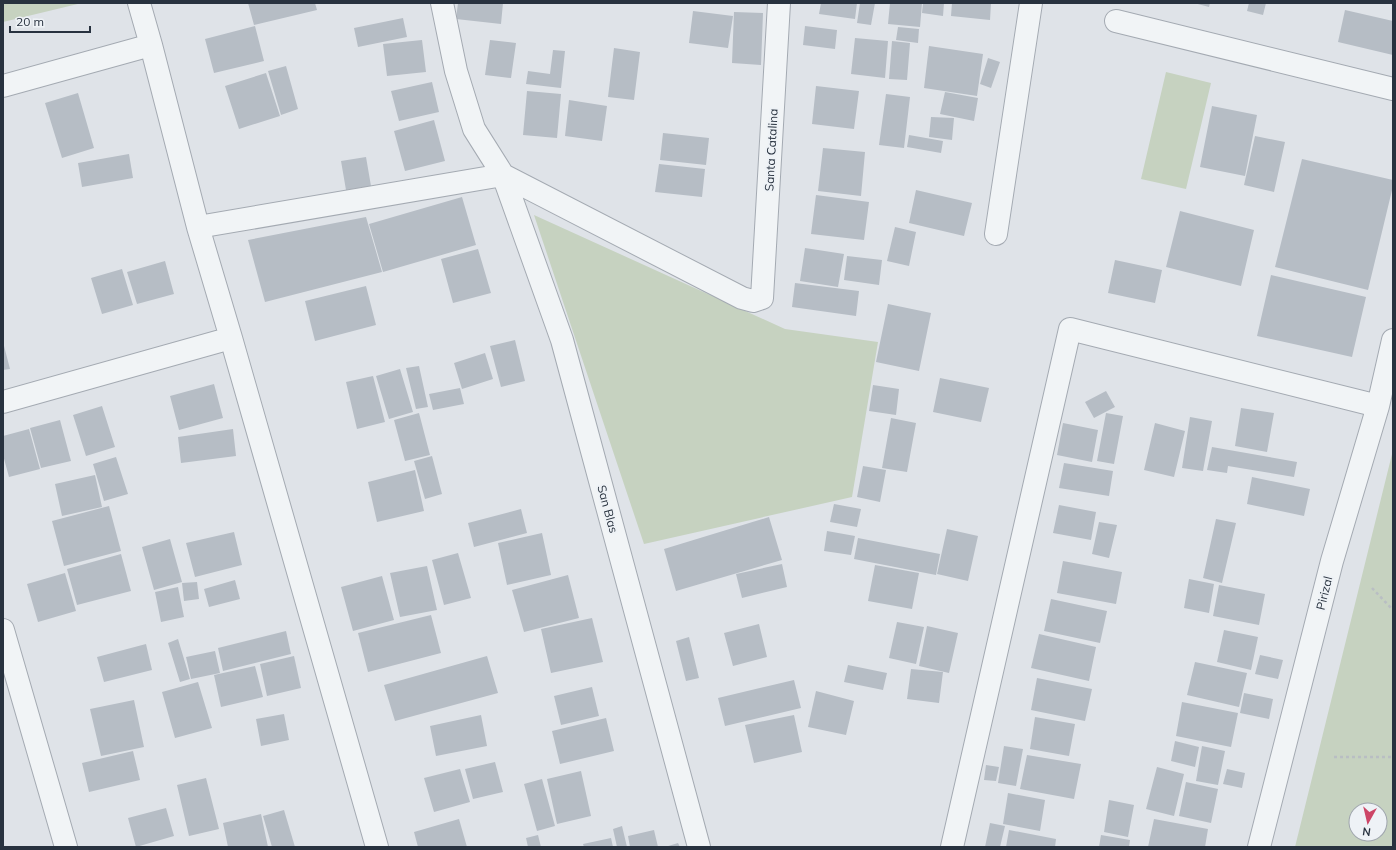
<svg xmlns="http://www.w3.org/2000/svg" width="1396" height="850" viewBox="0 0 1396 850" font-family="Mulish,sans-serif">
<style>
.green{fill:#c6d2c0;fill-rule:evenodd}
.building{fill:#b6bdc5}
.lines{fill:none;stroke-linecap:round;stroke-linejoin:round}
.minor-casing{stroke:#a4aab2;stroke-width:24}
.path{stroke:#b9bec3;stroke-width:2.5;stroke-dasharray:3 3;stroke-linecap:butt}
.minor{stroke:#f1f4f6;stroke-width:22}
.labels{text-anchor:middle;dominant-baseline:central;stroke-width:4;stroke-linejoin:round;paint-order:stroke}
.street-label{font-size:12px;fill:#28323f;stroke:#eef2f6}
</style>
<rect width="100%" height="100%" fill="#dfe3e8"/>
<path class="green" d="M3 3H82L3 22Z
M1166 72 1211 83 1186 189 1141 179Z
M534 215 785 329 878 342 852 497 644 544Z
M1393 450V847H1295ZM1356 810H1380V834H1356Z"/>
<path class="building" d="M248 3H315L317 10 254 25Z
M458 3H503L501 24 456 19Z
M821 3H857L855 19 819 14Z
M860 3H875L871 25 857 23Z
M890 3H922L920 27 888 24Z
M923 3H944L943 16 922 13Z
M952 3H991L990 20 951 16Z
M1194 3H1210L1209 7Z
M1249 3H1266L1263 15 1247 11Z
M1345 10 1393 21V55L1338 42Z
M693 11 733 16 728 48 689 43Z
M734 12 763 13 761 65 732 63Z
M403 18 407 37 358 47 354 28Z
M255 26 264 61 214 73 205 39Z
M805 26 837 30 835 49 803 45Z
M898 27 919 29 918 43 896 40Z
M855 38 888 41 885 78 851 74Z
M422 40 426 72 387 76 383 44Z
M490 40 516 43 511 78 485 75Z
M892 41 910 43 907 80 889 79Z
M929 46 983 54 977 96 924 88Z
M614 48 640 52 634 100 608 97Z
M553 50 565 51 561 88 526 84 528 71 550 74Z
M988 58 1000 62 991 88 980 84Z
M286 66 298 109 281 115 268 71Z
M266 73 280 116 239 129 225 86Z
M432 82 439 112 399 121 391 91Z
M816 86 859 91 854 129 812 124Z
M527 91 561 94 557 138 523 135Z
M945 92 978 98 974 121 940 114Z
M78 93 94 148 62 158 45 103Z
M886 94 910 97 904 148 879 145Z
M569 100 607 106 602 141 565 136Z
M1212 106 1257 115 1245 176 1200 167Z
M931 117 954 118 952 140 929 137Z
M434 120 445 161 405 171 394 131Z
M663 133 709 138 706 165 660 160Z
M909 135 943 141 941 153 907 147Z
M1255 136 1285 142 1274 192 1244 185Z
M823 148 865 152 861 196 818 191Z
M129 154 133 178 82 187 78 163Z
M366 157 371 186 346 190 341 161Z
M1302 159 1393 180V186L1368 290 1275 267Z
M659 164 705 169 702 197 655 192Z
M916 190 972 203 964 236 909 223Z
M816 195 869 202 864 240 811 234Z
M462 197 476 245 383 272 369 224Z
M1180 211 1254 230 1241 286 1166 267Z
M366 217 382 272 265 302 248 240Z
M895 227 916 232 909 266 887 261Z
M805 248 844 254 838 287 800 281Z
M478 249 491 293 453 303 441 259Z
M847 256 882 260 879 285 844 280Z
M1115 260 1162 270 1155 303 1108 293Z
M165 261 174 294 137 304 127 272Z
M122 269 133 305 102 314 91 278Z
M1271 275 1366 297 1352 357 1257 336Z
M795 283 859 291 856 316 792 307Z
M366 286 376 325 315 341 305 301Z
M888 304 931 313 919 371 876 362Z
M515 340 525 381 501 387 490 346Z
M3 342 10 369 3 370Z
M485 353 493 379 462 389 454 363Z
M419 366 428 407 416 409 406 368Z
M400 369 413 412 389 419 376 376Z
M373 376 385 422 357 429 346 382Z
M940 378 989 388 981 422 933 412Z
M214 384 223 418 179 430 170 396Z
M873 385 899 389 896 415 869 411Z
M460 388 464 404 433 410 429 394Z
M1106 391 1115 407 1094 418 1085 402Z
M102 406 115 447 86 456 73 415Z
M1241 408 1274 413 1267 452 1235 446Z
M419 413 430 455 405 461 394 420Z
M1106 413 1123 416 1114 464 1097 461Z
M1190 417 1212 421 1203 471 1182 468Z
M891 418 916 423 907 472 882 468Z
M60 420 71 461 41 468 30 428Z
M1063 423 1098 430 1092 462 1057 455Z
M1155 423 1185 431 1174 477 1144 470Z
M29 429 40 469 9 477 3 455V436Z
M233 429 236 456 181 463 178 437Z
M1212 447 1297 462 1294 477 1228 466 1227 473 1207 470Z
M432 456 442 494 425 499 414 461Z
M116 457 128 494 104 501 93 464Z
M1064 463 1113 471 1109 496 1059 488Z
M863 466 886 470 880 502 857 497Z
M415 470 424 511 377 522 368 482Z
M95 475 102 507 62 516 55 484Z
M1252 477 1310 489 1304 516 1247 504Z
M834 504 861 509 857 527 830 522Z
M1059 505 1096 512 1091 540 1053 533Z
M109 506 121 551 64 566 52 521Z
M521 509 527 533 474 547 468 523Z
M769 517 782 560 676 591 664 549Z
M1216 519 1236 523 1222 583 1203 578Z
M1099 522 1117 525 1109 558 1092 554Z
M947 529 978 536 968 581 937 574Z
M827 531 855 536 851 555 824 551Z
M234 532 242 565 195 577 186 543Z
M542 533 551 575 507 585 498 543Z
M858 538 940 554 936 575 854 559Z
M170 539 182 582 154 590 142 547Z
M458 553 471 598 444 605 432 560Z
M121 554 131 591 77 605 67 569Z
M1063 561 1122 572 1116 604 1057 593Z
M782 564 787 587 742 598 736 574Z
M875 565 919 573 912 609 868 601Z
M427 566 437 610 400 617 390 573Z
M65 573 76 611 38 622 27 584Z
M568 575 579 618 524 632 512 590Z
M382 576 394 620 353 631 341 587Z
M1189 579 1214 584 1209 613 1184 608Z
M235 580 240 599 209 607 204 589Z
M197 582 199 599 184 601 182 583Z
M1219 585 1265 594 1259 625 1213 616Z
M178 587 184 617 161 622 155 592Z
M1051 599 1107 611 1100 643 1044 631Z
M431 615 441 653 368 672 358 633Z
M592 618 603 662 551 673 541 629Z
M897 622 924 627 916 664 889 658Z
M759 624 767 657 733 666 724 633Z
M927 626 958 633 949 673 919 666Z
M1224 630 1258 637 1251 670 1217 662Z
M286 631 291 654 223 671 218 648Z
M1039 634 1096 647 1089 681 1031 668Z
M689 637 699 678 686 681 676 641Z
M178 639 190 679 180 682 168 643Z
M146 644 152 670 104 682 97 657Z
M215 651 220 673 191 679 186 657Z
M1260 655 1283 660 1278 679 1255 674Z
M294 656 301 688 267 696 260 664Z
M487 656 498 693 395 721 384 685Z
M1195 662 1247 673 1239 707 1187 695Z
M848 665 887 673 883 690 844 682Z
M255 666 263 697 221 707 214 675Z
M911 669 943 672 939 703 907 699Z
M1037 678 1092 689 1085 721 1031 710Z
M794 680 801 708 725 726 718 698Z
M198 682 212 728 175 738 162 692Z
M592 687 599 716 561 725 554 696Z
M816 691 854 701 846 735 808 727Z
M1244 693 1273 699 1269 719 1240 713Z
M134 700 144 747 101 756 90 709Z
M1182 702 1238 713 1231 747 1176 736Z
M284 714 289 740 261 746 256 719Z
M481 715 487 746 436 756 430 726Z
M794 715 802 752 754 763 745 725Z
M1035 717 1075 724 1069 756 1030 749Z
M606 718 614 751 560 764 552 731Z
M1175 741 1199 747 1195 767 1171 761Z
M1004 746 1023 749 1016 786 998 783Z
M1202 746 1225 751 1218 785 1196 781Z
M133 751 140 780 89 792 82 763Z
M1027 755 1081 764 1074 799 1020 789Z
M495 762 503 792 473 799 465 769Z
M986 765 999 767 996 781 984 780Z
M1157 767 1184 774 1174 816 1146 809Z
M460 769 470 802 434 812 424 778Z
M1227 769 1245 773 1242 788 1223 784Z
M581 771 591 816 557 824 547 779Z
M206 778 219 829 189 836 177 785Z
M542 779 555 826 537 831 524 784Z
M1186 782 1218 789 1211 823 1179 816Z
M1008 793 1045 800 1040 831 1003 824Z
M1109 800 1134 805 1128 837 1104 832Z
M166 808 174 836 136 847 128 818Z
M284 810 295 847H272L263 816Z
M261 814 268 847H228L223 823Z
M459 819 467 847H418L414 832Z
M1154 819 1208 829 1205 847H1148Z
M990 823 1005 826 1000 847H985Z
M622 826 627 847H617L613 829Z
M654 830 658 847H630L628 836Z
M1009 830 1056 839 1055 847H1006Z
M538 835 541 847H528L526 838Z
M1101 835 1130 840 1129 847H1099Z
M611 838 613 847H584L583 844Z
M678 843 680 847H665Z"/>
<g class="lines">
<defs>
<path id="minor" d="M139 3 151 45 198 227 231 338 377 847
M442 3 456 71 474 129 503 175 562 340 699 847
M1116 21 1393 89
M3 86 151 45
M198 227 503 175 742 298 753 301 762 298 779 3
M996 234 1031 3
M3 402 231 338
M3 630 66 847
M952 847 1070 329 1378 406
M1259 847 1332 561 1378 406 1393 340"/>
</defs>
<use href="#minor" class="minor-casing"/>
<path class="path" d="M1372 588 1393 610
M1334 757H1393"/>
<use href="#minor" class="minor"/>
</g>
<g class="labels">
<g class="street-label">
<text transform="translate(771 150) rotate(-87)">Santa Catalina</text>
<text transform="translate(608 509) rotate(75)">San Blas</text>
<text transform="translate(1324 593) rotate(-76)">Pirizal</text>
</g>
</g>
<rect width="1396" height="850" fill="none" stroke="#28323f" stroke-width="8"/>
<g transform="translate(1368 822) rotate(188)"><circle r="19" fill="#eef2f6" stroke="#9fa5ad"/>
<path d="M0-3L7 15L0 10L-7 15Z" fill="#cc4566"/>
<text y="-6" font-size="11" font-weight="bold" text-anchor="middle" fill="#28323f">N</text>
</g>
<path d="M10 26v6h80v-6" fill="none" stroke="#28323f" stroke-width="2"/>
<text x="16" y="26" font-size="12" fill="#28323f" stroke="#eef2f6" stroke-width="3" paint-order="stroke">20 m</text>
</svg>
